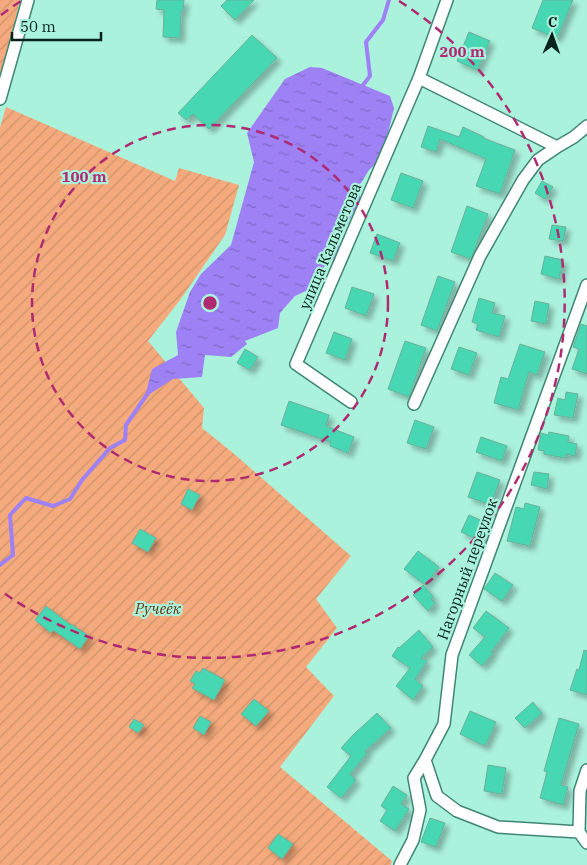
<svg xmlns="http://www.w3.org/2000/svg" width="587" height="865" viewBox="0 0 587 865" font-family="'IBM Plex Serif',serif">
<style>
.garden{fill:url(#garden-furrows)}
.water{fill:url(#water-ripples)}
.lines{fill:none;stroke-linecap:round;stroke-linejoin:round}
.stream{stroke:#9e81f5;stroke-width:4}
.building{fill:#46d7b3;stroke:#6ab09b;filter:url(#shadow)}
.minor-casing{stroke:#3f8672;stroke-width:14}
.minor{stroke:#fff;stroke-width:11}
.ring{fill:none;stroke:#af2a71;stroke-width:2.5;stroke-dasharray:9 6}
.labels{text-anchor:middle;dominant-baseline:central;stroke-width:4.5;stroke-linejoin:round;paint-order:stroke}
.street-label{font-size:15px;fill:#05231b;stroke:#abf2dc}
.park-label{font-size:15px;font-style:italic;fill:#653718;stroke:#abf2dc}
.centre{fill:#af2a71;stroke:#abf2dc;stroke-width:2.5}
.ring-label{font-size:15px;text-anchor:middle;font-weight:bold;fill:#af2a71;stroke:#abf2dc;stroke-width:4.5;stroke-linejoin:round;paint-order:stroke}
</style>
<defs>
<pattern id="garden-furrows" width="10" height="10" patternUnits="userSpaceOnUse" patternTransform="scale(1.25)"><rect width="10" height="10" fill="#f4aa7c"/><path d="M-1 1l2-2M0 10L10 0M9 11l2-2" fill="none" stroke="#d0926b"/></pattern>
<pattern id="water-ripples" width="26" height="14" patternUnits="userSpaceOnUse" patternTransform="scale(1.25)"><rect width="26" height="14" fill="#9e81f5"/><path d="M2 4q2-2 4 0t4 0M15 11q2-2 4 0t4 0" fill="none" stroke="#7f69c6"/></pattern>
<filter id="shadow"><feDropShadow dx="4.5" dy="4.5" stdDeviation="2.5" flood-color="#0004"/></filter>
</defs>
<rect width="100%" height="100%" fill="#abf2dc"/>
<path class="garden" d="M0 0H20L0 85Z
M6 107 175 181 179 168 239 185 225 235 180 300 148 341 204 408 202 428 232 452 351 556 316 599 337 628 306 667 334 696 280 767 392 861 391 865H0V128Z"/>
<path class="water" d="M310 67 322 68 390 96 394 108 382 158 369 170 358 188 361 201 353 213 340 240 337 259 329 260 308 290 295 296 280 313 278 328 245 341 247 344 231 357 205 355 202 377 173 379 145 397 152 369 178 355 176 332 190 292 201 274 231 245 254 162 247 133 285 79Z"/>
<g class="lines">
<path class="stream" d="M360 89 370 76 366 42 383 20 389 0
M0 565 13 555 10 515 26 498 53 506 70 499 82 480 110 448 125 440 126 425 148 393"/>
</g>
<path class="building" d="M157 0H184L183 11H181L180 38 163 37 164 10 156 9Z
M227 0H254L235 20 221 6Z
M543 0H573L557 38 532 28Z
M469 32 490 41 477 70 457 61Z
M252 35 277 58 209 129 193 114 186 120 178 113Z
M428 126 459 137 463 127 484 137 483 138 515 150 500 194 476 186 486 159 440 139 436 152 421 147Z
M401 173 423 181 413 208 391 200Z
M542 181 553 187 545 199 535 193Z
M467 206 488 214 471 259 451 252Z
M552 225 566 227 563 241 549 239Z
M377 234 400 243 393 261 370 253Z
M545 256 563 260 559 279 541 274Z
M438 276 455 282 437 331 421 325Z
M352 287 374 294 366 316 345 308Z
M479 298 495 303 492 313 505 316 499 337 476 330 478 324 472 322Z
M535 301 549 304 546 324 531 321Z
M581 324 587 326V374L572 369 579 349 573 347Z
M334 332 352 339 345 360 326 353Z
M405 341 426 348 409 397 388 389Z
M520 344 545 352 537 375 529 372 518 410 494 403 501 377 508 379Z
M459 347 477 353 469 375 451 369Z
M245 349 258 357 250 370 237 363Z
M566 392 578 394 573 418 554 415 558 398 565 400Z
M289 401 329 415 326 426 354 437 348 453 330 446 331 442 281 425Z
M415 420 434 427 426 449 407 443Z
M549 432 569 436 568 442 577 444 575 456 566 454 565 458 544 454V451L538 450 541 433 548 435Z
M481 437 507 446 502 461 476 452Z
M477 472 500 480 491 505 468 497Z
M534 472 549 474 547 489 531 485Z
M188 489 200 495 192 510 181 504Z
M525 503 540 507 530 546 507 541 516 507 524 509Z
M469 515 489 524 481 541 461 532Z
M140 529 156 538 148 552 132 543Z
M418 551 439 567 425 585 404 569Z
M495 573 513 585 502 601 484 589Z
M423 585 434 597 431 599 435 603 428 611 413 595Z
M46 606 71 625V624L89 636 80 649 53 630 51 633 35 620Z
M486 611 509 628 491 652 493 653 482 666 469 655 485 637 473 628Z
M419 630 433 647 421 658 427 661 415 679 423 686 413 700 396 686 410 668 392 656 398 647 399 648Z
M584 650 587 651V695L570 690 577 669 579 670Z
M203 668 225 680 214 700 192 688 195 684 190 681 196 671 200 673Z
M254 699 269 711 256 726 241 714Z
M533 702 542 713 525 728 515 718Z
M470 711 496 722 485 746 460 734Z
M377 713 391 728 365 751 367 753 350 774 356 780 341 798 327 787 351 756 341 748 354 734Z
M200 716 211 722 204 735 193 728Z
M559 718 579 724 561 785 568 787 563 805 540 798 547 772 544 771Z
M134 719 144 725 138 733 129 727Z
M488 765 506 768 502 794 484 791Z
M393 786 407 795 401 804 409 809 395 831 380 821 387 810 381 806Z
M430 818 445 823 436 847 421 842Z
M278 834 293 844 282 859 268 848Z"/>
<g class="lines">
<defs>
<path id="minor" d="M419 78 557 147
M0 99 28 0
M351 402 296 364 419 78 447 0
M414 404 480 256 523 180 538 160 557 147 574 137 587 126
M425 760 437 796 457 811 498 827 579 832
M587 770 580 791 579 832 587 843
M400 865 413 840 420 810 414 778 425 760 444 724 452 655 587 285"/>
</defs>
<use href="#minor" class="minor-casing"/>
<use href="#minor" class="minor"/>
</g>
<g class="ring">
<circle cx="210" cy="303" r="178"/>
<path d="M1 15A356 356 0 0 1 21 1M399 1A356 356 0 1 1 1 591"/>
</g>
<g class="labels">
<g class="street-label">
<text transform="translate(330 246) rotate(-67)">улица Кальметова</text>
<text transform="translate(467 569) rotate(-70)">Нагорный переулок</text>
</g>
<g class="park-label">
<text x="158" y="608">Ручеёк</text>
</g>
</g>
<circle cx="210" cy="303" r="8" class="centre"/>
<g class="ring-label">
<text x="462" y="57">200 m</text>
<text x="84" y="182">100 m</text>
</g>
<g transform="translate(552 35) rotate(2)" stroke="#abf2dc" stroke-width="4" paint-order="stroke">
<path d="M0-4L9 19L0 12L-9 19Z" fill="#05231b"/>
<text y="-8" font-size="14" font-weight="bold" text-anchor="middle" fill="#05231b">С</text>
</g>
<path d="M12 32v8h89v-8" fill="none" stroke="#05231b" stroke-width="2.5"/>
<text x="20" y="32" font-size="15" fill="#05231b" stroke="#abf2dc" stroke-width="4" paint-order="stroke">50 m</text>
</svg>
